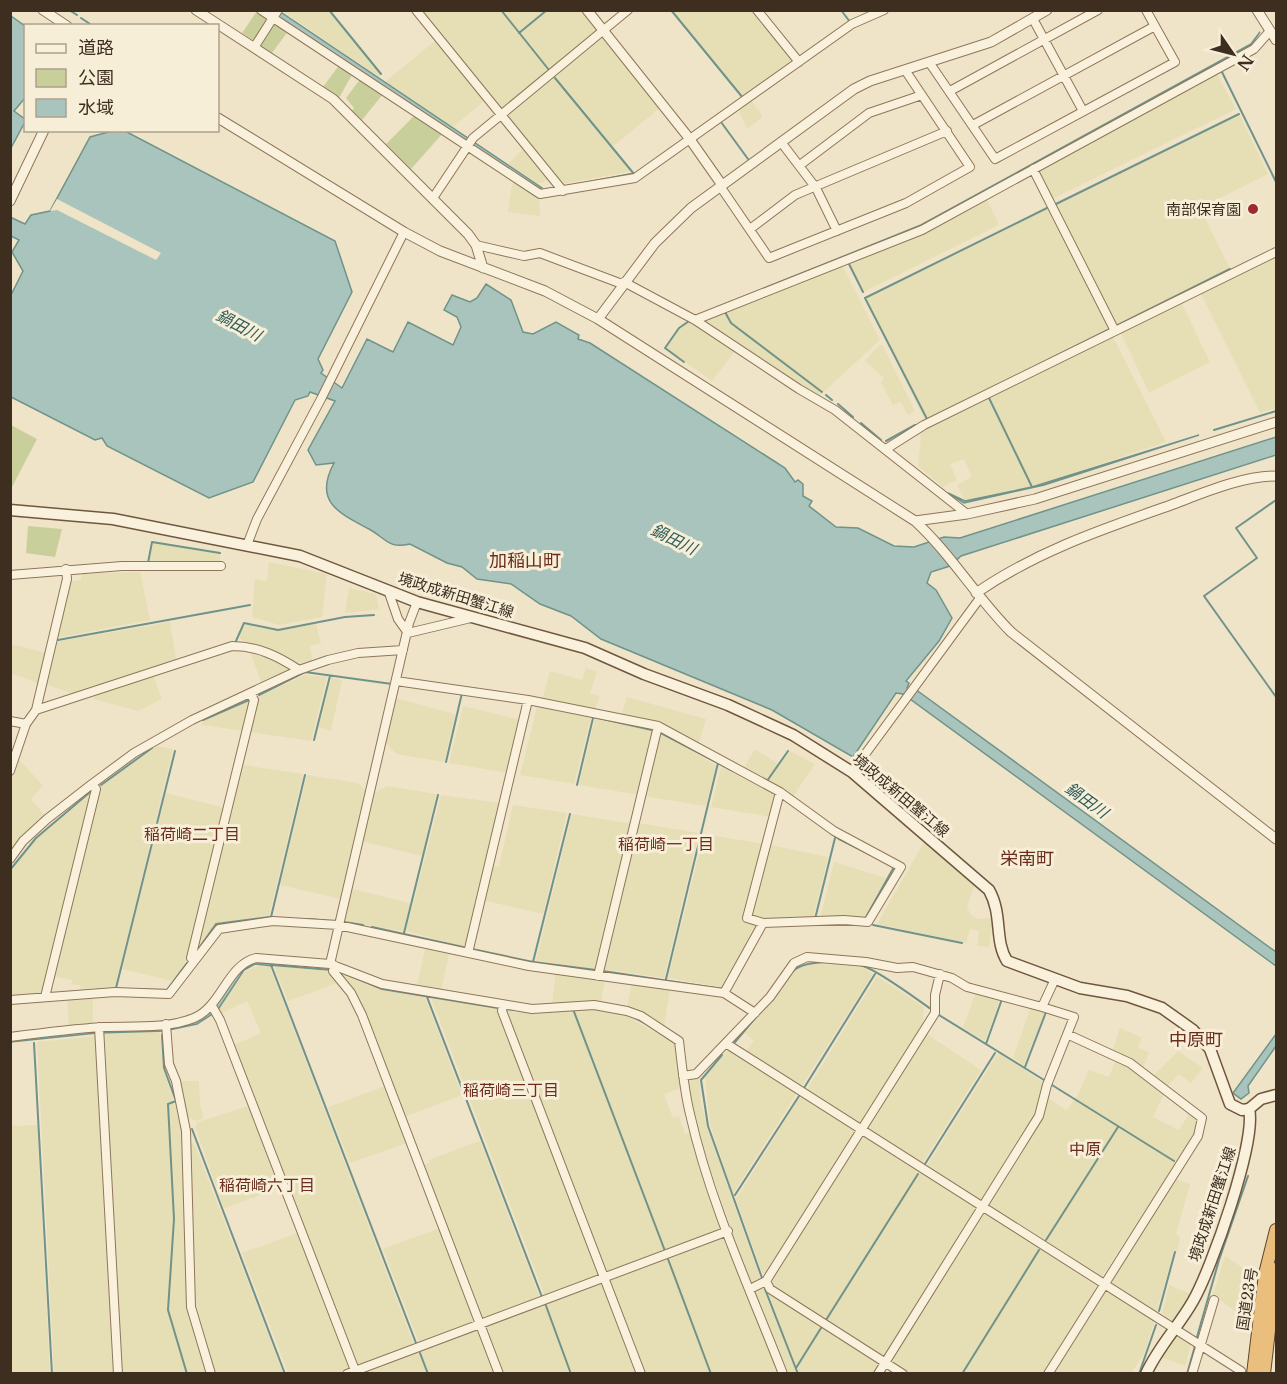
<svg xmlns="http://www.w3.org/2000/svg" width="1287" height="1384" viewBox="0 0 1287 1384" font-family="'Libre Baskerville','Noto Sans JP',serif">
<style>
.farmland{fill:#e6deb5}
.green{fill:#c9cf9b}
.water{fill:#a9c4bc;stroke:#6f938a;stroke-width:1.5}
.pier{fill:#f0e4c8}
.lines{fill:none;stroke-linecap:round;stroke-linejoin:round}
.stream{stroke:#6f938a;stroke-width:2}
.minor-casing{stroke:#8d765c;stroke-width:10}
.tertiary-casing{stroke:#8d765c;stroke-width:11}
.secondary-casing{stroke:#6f573f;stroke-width:13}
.trunk-casing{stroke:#5b4430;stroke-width:14}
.minor{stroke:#faf1dc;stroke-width:8}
.tertiary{stroke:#faf1dc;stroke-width:9}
.secondary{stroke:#faf1dc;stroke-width:10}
.trunk{stroke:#eabe7c;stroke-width:12}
.poi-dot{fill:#9e2a2b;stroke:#f7eed8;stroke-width:2}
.labels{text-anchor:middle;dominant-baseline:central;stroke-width:6;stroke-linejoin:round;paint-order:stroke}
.poi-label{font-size:15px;fill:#3d2e20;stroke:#f7eed8;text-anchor:end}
.street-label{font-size:15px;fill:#3d2e20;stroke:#f7eed8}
.water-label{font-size:16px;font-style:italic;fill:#2f5d5a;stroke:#f7eed8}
.neighbourhood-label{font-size:16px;fill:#6b2e1e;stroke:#f7eed8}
.quarter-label{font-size:18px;fill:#6b2e1e;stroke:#f7eed8}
</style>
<rect width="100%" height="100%" fill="#f0e4c8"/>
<path class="farmland" d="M281 10 329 11 381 74 379 77Z
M419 11H581L598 32 503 111Z
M672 11H752L793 62 743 98Z
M600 37H603L660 108 612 147 632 171 562 184 506 117Z
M436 40 485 100 453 127 385 82Z
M1216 72 1236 109 1052 199 1037 169Z
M751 100 763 117 747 129 738 109Z
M1239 114 1268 174 1200 208 1230 269 1116 326 1056 204Z
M525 147 550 179 538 184 508 164Z
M515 181 539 197 540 216 508 212 512 185Z
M986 198 999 225 863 292 849 264 919 235Z
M1049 207 1110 329 925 420 865 298Z
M1276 255V408L1260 413 1200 292Z
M842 265 880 340 819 396 802 388 702 320Z
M1181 302 1210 362 1149 393 1120 331Z
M689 321 735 351 712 381 665 348 679 328Z
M1112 335 1166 442 1032 487 965 501 957 485 972 477 964 459 950 464 957 480 943 487 918 466 921 437 918 432Z
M879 345 883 346 915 411 908 415 901 402 893 405 881 383 884 378 865 361Z
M152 542 220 553V563H148Z
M269 562 327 574 322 617 279 625 252 617 255 579 267 581Z
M140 572 150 620 56 638 68 582 81 580 82 574Z
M349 588 376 594 379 609 345 613Z
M170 622 176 659 75 694 47 685 56 642Z
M246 624 278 630 316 624 321 643 310 646 313 663 299 667 240 639 241 629Z
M10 644 47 653 40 684 11 673Z
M249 648 268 655 295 669 262 685Z
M586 668 597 672 590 693 600 696 594 711 542 700 550 671 582 680Z
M153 675 162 699 138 711 93 699 97 694Z
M305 675 327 677 311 741 249 732 258 697Z
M331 678 342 680 331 731 319 727Z
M627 697 706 719 698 745 621 716Z
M395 698 455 714 444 762 396 754 385 742Z
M248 702 251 703 244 731 202 725V722Z
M463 706 520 720 508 773 449 763Z
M537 707 591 718 574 784 520 775Z
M595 719 655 731 639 795 579 785Z
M659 732 716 765 706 806 643 796Z
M157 746 173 749 115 987 81 989 79 985 71 984 72 980 53 976 99 787Z
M755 749 780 765 790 751 815 764 792 798 743 769Z
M17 757 43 786 31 799 46 817 11 854V776Z
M242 765 303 774 269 916 216 924 196 950Z
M721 767 776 795 771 817 711 807Z
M307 775 357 783 367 791 341 899 280 885Z
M387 786 436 794 422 856 361 841 372 794Z
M91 793 44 993 11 995V872L37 838Z
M166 793 225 808 189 958 173 981 122 969Z
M441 795 501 803 466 947 406 931Z
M513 805 567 813 543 914 482 900 491 865 499 867Z
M572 814 633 824 597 969 536 961Z
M637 823 699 833 664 978 603 969Z
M704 834 764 844 745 920 760 926 725 988 668 978Z
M926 839 975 884 967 907 971 915 979 919 993 918 989 947 977 946 979 931 970 929 966 943 877 924Z
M770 845 828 857 813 918 764 921 750 916Z
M834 862 886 878 864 918H820Z
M349 888 410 903 404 931 341 921Z
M426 944 450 950 441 990 417 986Z
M808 963 862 967 873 974 801 1087 746 1052 754 1040 745 1034 797 967Z
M257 966 270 967 414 1345 359 1366 356 1365 234 1045 261 1033 247 1001 222 1013 218 1009 245 972Z
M274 966 330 971 339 982 288 1001Z
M338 971 380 990 425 997 462 1095 404 1117 365 1015Z
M556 972 605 978 601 1003 552 1005Z
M877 976 924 1007 922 1027 862 1126 806 1091Z
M632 982 670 989 664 1027 627 1008Z
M976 992 1000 999 985 1041 963 1028Z
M93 995V1026L69 1028 67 998Z
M431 998 498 1009 599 1271 598 1275 545 1296Z
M1031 1007 1045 1011 1024 1065 1013 1058Z
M589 1009 625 1015 677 1045 683 1087 664 1094 673 1118 679 1116 685 1134 692 1132 725 1228 609 1272 605 1270 505 1010 532 1014Z
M1120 1028 1142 1038 1138 1047 1149 1053 1142 1069 1112 1052Z
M160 1031 163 1068 174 1102H177L183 1131 188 1308 208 1373H120L102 1033Z
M925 1033 981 1070 922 1164 866 1128Z
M97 1036 116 1373H54L37 1042Z
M728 1050 797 1093 733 1194 710 1124 705 1077Z
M1178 1051 1203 1068 1191 1083 1179 1074 1166 1088 1152 1077Z
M998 1053 1046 1084 1040 1110 981 1202 926 1167Z
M1116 1059 1165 1092 1153 1117 1179 1130 1190 1112 1199 1119 1196 1132 1101 1278 987 1206 1046 1097 1067 1110 1077 1096 1089 1070 1109 1077Z
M699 1075 701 1103 707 1127 761 1281 754 1284 749 1283 692 1114 686 1080Z
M180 1081H199L200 1105 204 1118 197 1121 188 1117Z
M385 1086 407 1143 350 1163 328 1107Z
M801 1095 859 1131 767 1274 762 1273 736 1199Z
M251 1105 283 1187 224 1208 195 1127 198 1122Z
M37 1125 50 1373H11V1126Z
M863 1135 978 1208 884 1359 773 1289 771 1279Z
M480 1141 540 1298 485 1320 482 1319 423 1165 430 1163 429 1160Z
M194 1143 283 1373H215L213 1367 192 1289 194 1230 190 1144Z
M1175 1179 1190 1184 1176 1234 1180 1237 1177 1252 1174 1250 1156 1313 1108 1283Z
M983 1211 1097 1286 1043 1373H906L888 1361Z
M440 1228 475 1321 419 1343 383 1249Z
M300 1232 352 1366 351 1370 341 1373H288L242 1253Z
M725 1235 781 1373H645L610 1279Z
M1225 1256 1257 1277 1249 1321 1213 1295Z
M603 1281 638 1373H502L484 1327 485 1325Z
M765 1284 880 1362 875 1373H785L752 1290Z
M1169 1285 1191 1294 1173 1321 1162 1313Z
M1105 1289 1155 1320 1144 1354 1131 1373 1052 1374Z
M476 1328 495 1374H359L360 1371Z
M1178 1335 1191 1344 1185 1366 1160 1357 1173 1337Z"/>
<path class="green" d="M257 11 271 18 254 41 242 33Z
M276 20 289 30 272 53 261 46V42Z
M340 64 353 73 339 98 323 87Z
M361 78 383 94 362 120 352 111 354 108 346 98Z
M415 115 443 133 411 169 386 144Z
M11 425 37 439 11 489Z
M28 526 62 529 55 557 26 553Z"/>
<path class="water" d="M268 11H279L542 188 540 191Z
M11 16 25 26V98L14 111 26 120 11 148Z
M1260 32 1251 45 922 226 895 239 720 306 921 225 1251 44Z
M112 131H125L335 241 352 292 318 359 323 370 321 373 342 388 367 339 393 352 408 322 453 345 461 327 457 317 444 310 452 295 470 302 477 298 486 284 511 300 523 332 533 334 556 322 579 335 578 339 590 343 785 468 795 482 798 480 803 484V496L812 501 809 506 836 527 858 528 894 546 914 547 944 537 960 538 1276 437V455L961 556 950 566 931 572 927 583 936 590 952 618 939 641 906 681 909 683 907 688 913 692 915 689 1276 952V966L903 694 896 693 853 757 772 710 601 639 571 616 540 604 511 584 477 579 462 567 447 563 410 544C388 549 387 539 369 529 339 513 313 502 334 463L316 465 308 450 335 401 310 392 308 396 295 400 253 482 209 498 107 446 102 438 95 440 11 397V295L23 271 12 252 19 240 11 236 10 217 25 224 31 215 50 211 90 137Z
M1199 435 1044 485 964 503 948 493 965 501 1032 487Z
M254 962 272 964V966L255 964 244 970 217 1011 197 1024 164 1031 97 1033 11 1042V1039L195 1020C221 1006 229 976 254 962Z
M1276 1034V1046L1248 1086 1249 1093 1241 1099 1233 1093Z"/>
<path class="pier" d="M57 199 161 253 156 260 57 210 50 211Z"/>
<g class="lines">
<path class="stream" d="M69 10 77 15
M329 10 381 74
M501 10 549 70
M671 10 743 98
M841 10 850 22
M81 18 93 26
M519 33 547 10
M1221 70 1276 182
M555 78 634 174
M721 122 748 159
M589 182 636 173
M1056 204 1239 114
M849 264 863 292
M725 312 731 323 822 392
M1116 326 1230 269
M684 362 665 348 679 328 689 321
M1034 367 1110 329
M826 395 832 400
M989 398 1032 487
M838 404 853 417
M927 419 865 298 1049 207
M861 423 881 440
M1214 430 1276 411
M886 441 915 425
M1276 500 1236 528 1257 558 1204 596 1276 697
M148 563 152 542 220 553
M58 640 250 605
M236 641 244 623 278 630 345 617 374 615
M259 695 305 672 392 684
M576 713 652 730
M203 720 249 700
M659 732 733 771
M314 740 330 676
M446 762 462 693
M767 781 788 751
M101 785 152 748
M577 785 593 718
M805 814 839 839 871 855
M10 870 36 838 89 793
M271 917 305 775
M866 917 894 867
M309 919 330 921
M815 919 835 838
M344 922 363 925
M813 925H855
M873 925 962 943
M372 927 463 947
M404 933 438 795
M199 948 216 924 270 917
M472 949 533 962 596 970
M533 962 570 814
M271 965 416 1343
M272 965 332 970
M603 971 722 989
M791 973C802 959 846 960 863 966 879 971 915 998 931 1009
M346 974 382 989 498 1008
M666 979 718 763
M116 988 175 751
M108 989 167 990 187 963
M427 997 542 1297
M506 1009 543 1012
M573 1009 665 1251
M939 1015 1044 1080
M631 1016 645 1023
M162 1035 164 1068 176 1101 168 1104 174 1219 168 1310 187 1374
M735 1042 758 1015
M34 1043 52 1374
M986 1044 1002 999
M722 1055 701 1080 708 1126 762 1278
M1025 1067 1046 1012
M1052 1085 1174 1161
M804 1088 875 974
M192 1129 285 1374
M925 1164 995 1053
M735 1195 799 1096
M1046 1240 1118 1127
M668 1259 711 1374
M765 1289 798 1374
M545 1303 571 1374
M1159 1311 1175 1252
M826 1320 918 1174
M1197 1337 1219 1260 1248 1176
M420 1353 428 1374
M796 1368 821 1328
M962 1374 1039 1250
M1139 1374 1156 1325
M1187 1374 1195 1346"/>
<defs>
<path id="minor" d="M261 10 540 194 635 178 852 24 884 10
M416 10 563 191
M757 10 799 62
M1033 19 1083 111
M255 46 278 10
M929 62 995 159 1175 62 1146 10
M950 91 1098 10
M973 125 1155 26
M781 142 816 188 837 231
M800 165 869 113 922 95
M1033 169 1115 331
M720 186 769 258 906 203 970 167 905 70
M433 198 473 138 628 10
M750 229 795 195 947 131
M476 245 524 256 540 253 622 284
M624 282 695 320 799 389 835 410 967 514
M695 320 922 230 1254 49 1270 31
M886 449 924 425 1276 252
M247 545 257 519 321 399 404 232
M10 575 122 566H221
M388 590 398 619 408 633 471 618
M396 681 528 700 658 726 780 792 834 831 901 867 868 922 844 920 763 923
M36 710 67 579 66 569
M10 721 26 724
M10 771 26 724 36 710 232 646C257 646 278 656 299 670
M852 772 980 598
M10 859 23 841 47 819 92 784 134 753 192 720 299 670 328 660 358 653 403 650
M468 953 528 700
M194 960 191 958 254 700 250 693
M330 964 409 623 417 602
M334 965 333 971 351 993 362 1015 499 1374
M598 976 658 726
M724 993 763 923 747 918 780 792
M45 997 96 789 92 784
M10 1000 115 992 169 994 219 929 273 921 338 925 529 966 724 993 755 1013
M503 1005 502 1011 641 1374
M212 1006 220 1020 356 1373
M166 1024 169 1064 176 1081 186 1131 191 1307 211 1374
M99 1027 118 1374
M10 1037C41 1033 72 1029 103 1027 132 1026 167 1029 194 1018 222 1006 227 965 256 958L330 964 382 984 532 1009 594 1005 627 1011 641 1016 679 1041C682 1065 684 1090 690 1114 710 1203 750 1289 783 1374
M727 1044 1241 1371
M683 1076 696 1074 770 997 794 963 807 957 866 962 897 968 913 967 952 978 967 987 1042 1007
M766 1281 770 1289 903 1374
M750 1289 766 1281 935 1013V995L940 974
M347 1374 728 1231
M878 1374 1039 1116 1047 1085 1074 1017 1042 1007 1055 979
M1048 1374 1198 1136 1202 1118 1130 1063 1069 1035
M1192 1374 1214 1300"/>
<path id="tertiary" d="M43 10 67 26
M196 10 333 99 468 234 476 245 483 268
M587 10 689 138 722 185
M1257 10 1276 40
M218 118 404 232 440 251 545 291 598 319 915 521C951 554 976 597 1011 632L1276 839
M10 201 44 130
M598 319 655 243 691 208 854 89 870 81 991 42 1047 10
M915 521 967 514 1035 499 1276 422
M976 593C1037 551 1103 529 1171 505 1203 493 1242 476 1276 476"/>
<path id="secondary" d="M10 510 113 519 300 556 417 602 585 648 644 674 728 705 793 735 852 772 989 890C1003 915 994 940 1007 961L1080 988 1127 996 1162 1008 1193 1030 1210 1049 1230 1104 1242 1110 1249 1109C1257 1141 1211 1270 1193 1301 1179 1326 1158 1347 1146 1374
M1249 1109 1261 1099 1276 1095"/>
<path id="trunk" d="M1253 1374 1265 1274 1276 1230
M1264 1374 1276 1269"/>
</defs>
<use href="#minor" class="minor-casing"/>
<use href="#tertiary" class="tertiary-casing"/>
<use href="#secondary" class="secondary-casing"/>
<use href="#trunk" class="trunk-casing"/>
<use href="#minor" class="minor"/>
<use href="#tertiary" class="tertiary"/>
<use href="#secondary" class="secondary"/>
<use href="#trunk" class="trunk"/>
</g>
<circle class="poi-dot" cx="1253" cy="209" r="6"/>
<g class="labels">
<g class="poi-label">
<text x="1241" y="209">南部保育園</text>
</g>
<g class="street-label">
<text transform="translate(456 595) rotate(17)">境政成新田蟹江線</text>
<text transform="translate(901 795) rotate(40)">境政成新田蟹江線</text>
<text transform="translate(1212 1204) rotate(-72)">境政成新田蟹江線</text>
<text transform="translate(1247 1299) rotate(-81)">国道23号</text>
</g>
<g class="water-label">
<text transform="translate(239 325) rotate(28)">鍋田川</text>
<text transform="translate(674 539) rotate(26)">鍋田川</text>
<text transform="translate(1087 800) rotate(36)">鍋田川</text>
</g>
<g class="neighbourhood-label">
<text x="192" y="834">稲荷崎二丁目</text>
<text x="666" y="844">稲荷崎一丁目</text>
<text x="511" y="1090">稲荷崎三丁目</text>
<text x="1085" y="1149">中原</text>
<text x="267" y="1185">稲荷崎六丁目</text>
</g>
<g class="quarter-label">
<text x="525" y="561">加稲山町</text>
<text x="1027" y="859">栄南町</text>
<text x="1196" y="1040">中原町</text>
</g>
</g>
<rect width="1287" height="1384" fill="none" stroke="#3d2e20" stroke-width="24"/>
<rect x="24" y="24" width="195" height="108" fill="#f7eed8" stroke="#ada18e" stroke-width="1.5"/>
<rect x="36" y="44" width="30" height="9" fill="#faf1dc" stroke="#ada18e" stroke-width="1.5"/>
<text x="78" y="54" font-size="18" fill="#3d2e20">道路</text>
<rect x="36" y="69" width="30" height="18" fill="#c9cf9b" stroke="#ada18e" stroke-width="1.5"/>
<text x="78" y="84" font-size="18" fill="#3d2e20">公園</text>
<rect x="36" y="99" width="30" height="18" fill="#a9c4bc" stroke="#ada18e" stroke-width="1.5"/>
<text x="78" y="114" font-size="18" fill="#3d2e20">水域</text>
<g transform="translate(1233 54) rotate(125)" stroke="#f7eed8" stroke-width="4.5" paint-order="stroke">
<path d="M0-4.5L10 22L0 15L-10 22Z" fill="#3d2e20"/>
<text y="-9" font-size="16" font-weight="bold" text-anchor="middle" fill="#3d2e20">N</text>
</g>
</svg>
